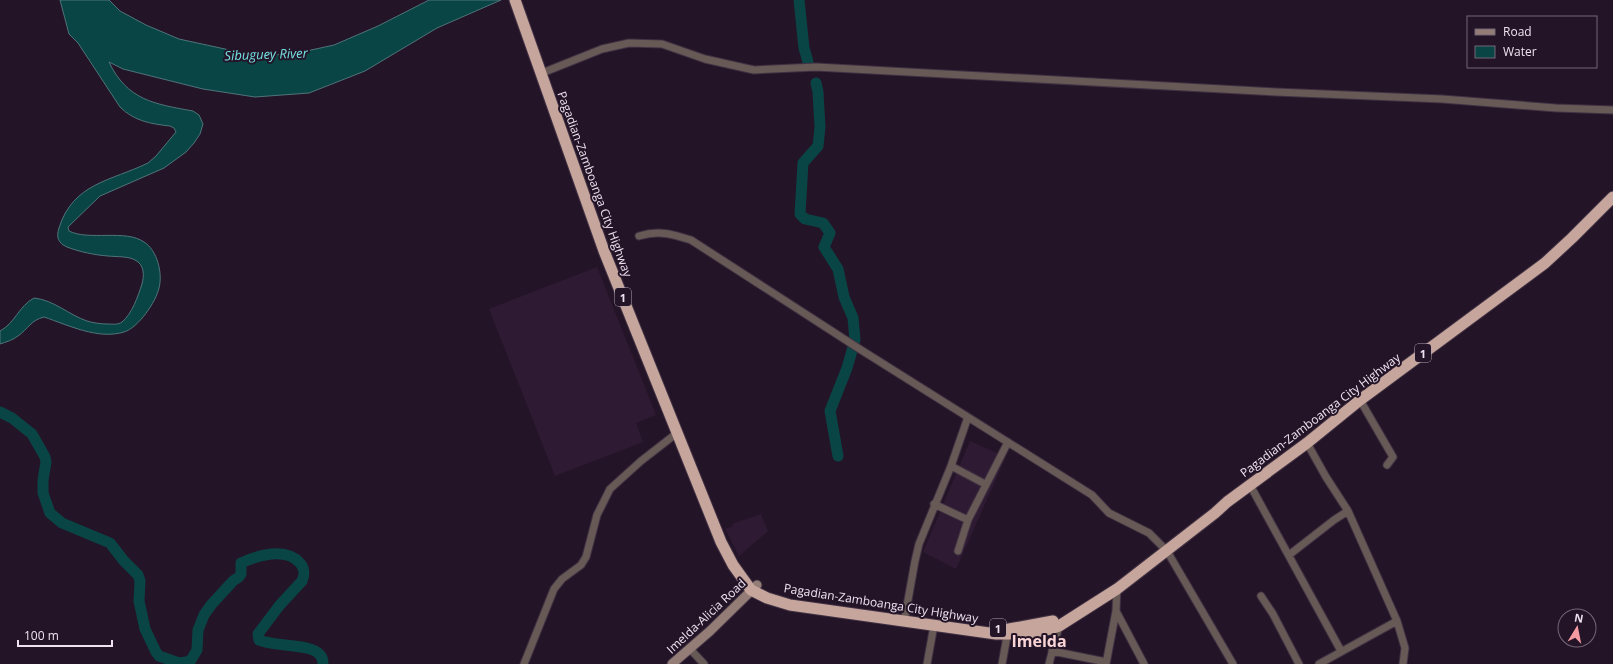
<svg xmlns="http://www.w3.org/2000/svg" width="1613" height="664" viewBox="0 0 1613 664" font-family="'Open Sans',sans-serif">
<style>
.built{fill:#2f1a33}
.water{fill:#0a4546;stroke:#4e7479}
.lines{fill:none;stroke-linecap:round;stroke-linejoin:round}
.river{stroke:#0a4546;stroke-width:11}
.minor-casing{stroke:#403143;stroke-width:9}
.secondary-casing{stroke:#403143;stroke-width:11}
.trunk-casing{stroke:#403143;stroke-width:13}
.minor{stroke:#675955;stroke-width:7}
.secondary{stroke:#937d76;stroke-width:9}
.trunk{stroke:#c6a59c;stroke-width:11}
.labels{text-anchor:middle;dominant-baseline:central;stroke-width:4;stroke-linejoin:round;paint-order:stroke}
.shield{fill:#241427;stroke:#b1a4b4;stroke-width:1}
.shield-label{font-size:11px;font-weight:bold;fill:#eee2f0}
.street-label{font-size:12px;fill:#eee2f0;stroke:#241427}
.water-label{font-size:13px;font-style:italic;fill:#74e0e3;stroke:#241427}
.district-label{font-size:16px;font-weight:bold;fill:#f9d5d7;stroke:#241427}
</style>
<rect width="100%" height="100%" fill="#241427"/>
<path class="built" d="M597 267 656 415 636 423 643 442 555 476 489 309Z
M970 441 1006 457 956 569 923 552Z
M761 514 768 531 739 556 725 529 733 526 732 524Z"/>
<path class="water" d="M60 0H109L120 11 146 25 179 39 248 54 274 55 302 52 334 45 378 26 429 0H501L437 28 365 71 309 93 255 97 203 89 123 69 109 62C127 100 154 104 193 111L199 115 203 124 200 134 194 143 186 152 164 168 100 196 68 227 69 231C88 241 126 229 144 242 157 250 163 273 159 288 156 302 138 328 124 332 98 340 68 325 44 317 31 320 28 329 18 336 13 340 6 342 0 344V331C15 323 19 306 34 298 54 300 69 315 87 321 93 323 101 324 108 324 113 324 118 325 122 322 132 314 138 296 142 284 144 276 145 265 135 260 128 256 117 257 108 256 95 255 80 252 67 247 58 243 56 237 59 228 73 183 111 181 148 163L156 156 176 132 174 128 170 126C151 124 134 121 120 107L78 43 69 34Z"/>
<g class="lines">
<path class="river" d="M799 0 804 48 808 62
M816 83 818 92 820 127 818 146 803 163 800 214 805 219 823 223 830 233 824 247 838 269 844 297 853 318 855 340 847 368 830 411 838 456
M0 412 12 418 32 434 45 457 46 462 43 480V493L50 513 62 523 110 543 124 561 138 575 140 581 139 601 145 629 156 652 159 656 179 663 187 662 191 660 197 650 198 630 204 615 211 605 233 581 239 577 241 574V563C258 555 286 547 300 563 305 569 305 574 302 581L279 606 258 634 259 640C273 647 311 643 320 655 322 657 323 661 323 664"/>
<defs>
<path id="minor" d="M542 73 602 49 629 43 662 44 705 59 754 70 816 67 1276 92 1442 99 1556 108 1613 110
M639 236C659 230 672 234 691 240L858 348 1092 495 1109 513 1149 533 1167 551 1233 664
M1360 400 1393 457 1387 465
M1307 443 1326 477 1348 511 1397 621 1405 648 1403 664
M951 466 968 417
M1250 485 1341 651
M934 504 968 520
M958 551 968 520 1008 442
M1289 555 1334 520 1348 511
M1261 596 1273 614 1299 664
M1116 611 1144 664
M905 617 915 561 919 544 951 466 985 484
M690 649 704 664
M1052 651 1106 662
M524 664 554 589 562 579 581 565 586 557 597 515 610 489 641 461 677 433
M927 664 934 625
M1002 664 1008 631
M1049 664 1059 626
M1106 664 1116 611 1117 587
M1319 664 1397 621"/>
<path id="secondary" d="M672 664 710 631 757 585"/>
<path id="trunk" d="M515 0 604 251 721 542 733 565 751 590 767 598 790 605 996 634C1018 634 1038 634 1059 626L1117 589 1215 513 1227 502 1307 443 1360 400 1545 263 1572 238 1613 197
M1009 629 1053 621"/>
</defs>
<use href="#minor" class="minor-casing"/>
<use href="#secondary" class="secondary-casing"/>
<use href="#trunk" class="trunk-casing"/>
<use href="#minor" class="minor"/>
<use href="#secondary" class="secondary"/>
<use href="#trunk" class="trunk"/>
</g>
<g class="labels">
<g class="shield">
<rect x="615" y="288" width="16" height="18" rx="3"/>
<rect x="1415" y="344" width="16" height="18" rx="3"/>
<rect x="990" y="619" width="16" height="18" rx="3"/>
</g>
<g class="shield-label">
<text x="623" y="297">1</text>
<text x="1423" y="353">1</text>
<text x="998" y="628">1</text>
</g>
<g class="street-label">
<text transform="translate(595 184) rotate(70)">Pagadian-Zamboanga City Highway</text>
<text transform="translate(1320 415) rotate(-37)">Pagadian-Zamboanga City Highway</text>
<text transform="translate(881 603) rotate(9)">Pagadian-Zamboanga City Highway</text>
<text transform="translate(706 616) rotate(-43)">Imelda-Alicia Road</text>
</g>
<g class="water-label">
<text transform="translate(266 54) rotate(-2)">Sibuguey River</text>
</g>
<g class="district-label">
<text x="1039" y="641">Imelda</text>
</g>
</g>
<rect x="1467" y="16" width="130" height="52" fill="#241427" stroke="#756677"/>
<rect x="1475" y="29" width="20" height="6" fill="#937d76" stroke="#756677"/>
<text x="1503" y="36" font-size="12" fill="#eee2f0">Road</text>
<rect x="1475" y="46" width="20" height="12" fill="#0a4546" stroke="#756677"/>
<text x="1503" y="56" font-size="12" fill="#eee2f0">Water</text>
<g transform="translate(1577 628) rotate(10)"><circle r="19" fill="#241427" stroke="#756677"/>
<path d="M0-3L7 15L0 10L-7 15Z" fill="#f49aa2"/>
<text y="-6" font-size="11" font-weight="bold" text-anchor="middle" fill="#eee2f0">N</text>
</g>
<path d="M18 640v6h94v-6" fill="none" stroke="#eee2f0" stroke-width="2"/>
<text x="24" y="640" font-size="12" fill="#eee2f0" stroke="#241427" stroke-width="3" paint-order="stroke">100 m</text>
</svg>
